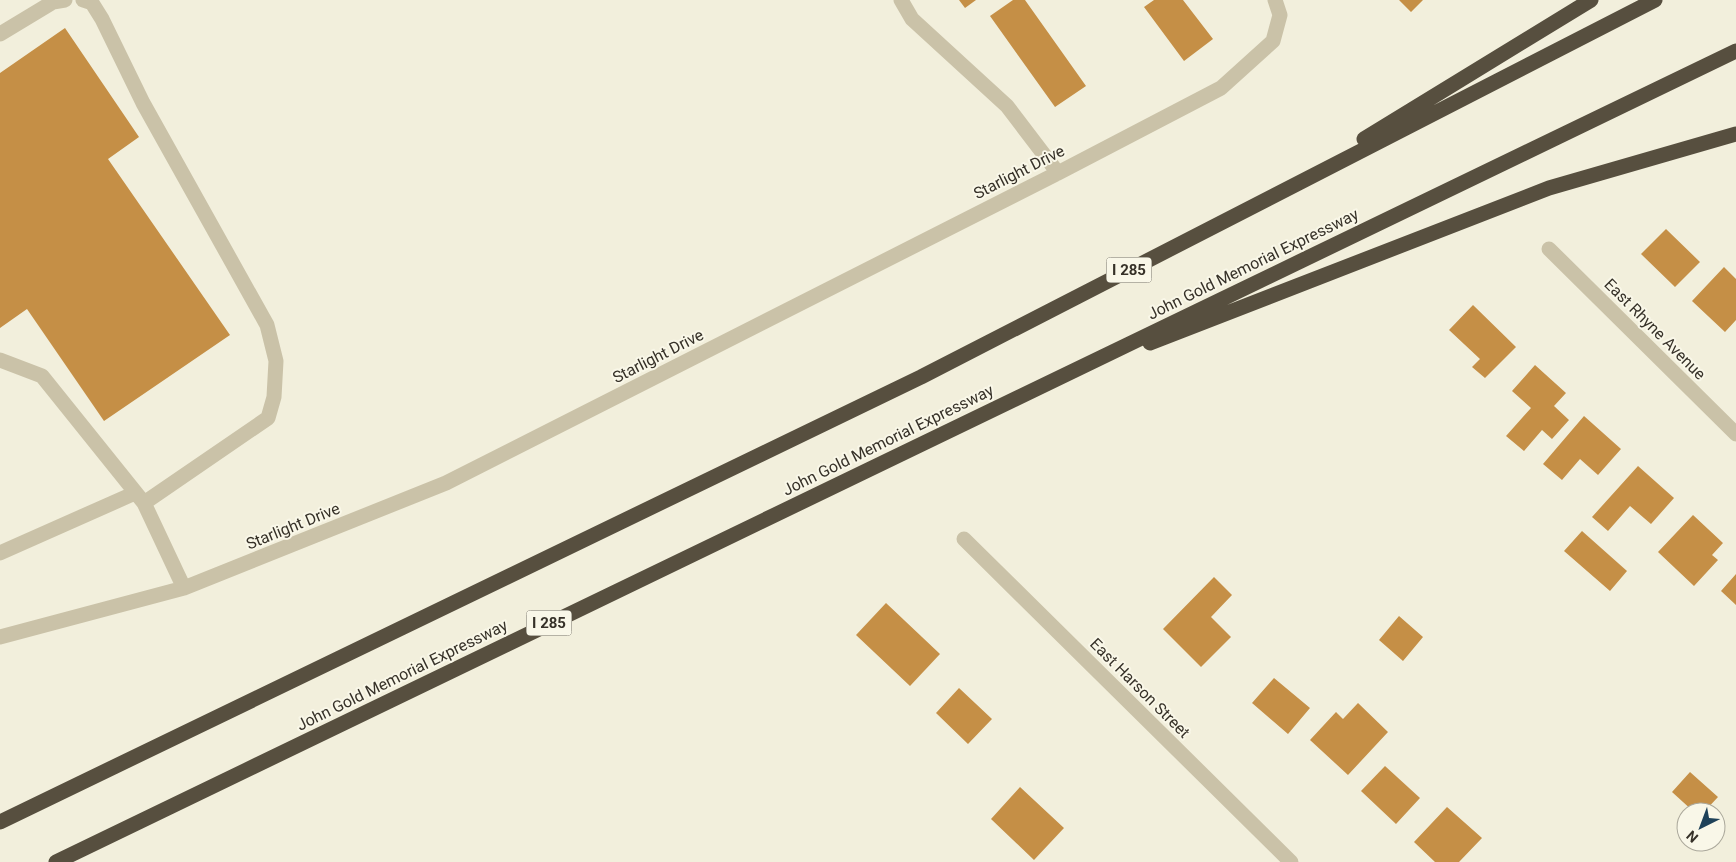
<svg xmlns="http://www.w3.org/2000/svg" width="1736" height="862" viewBox="0 0 1736 862" font-family="Roboto,sans-serif">
<style>
.building{fill:#c58f46}
.lines{fill:none;stroke-linecap:round;stroke-linejoin:round}
.minor{stroke:#cac2a8;stroke-width:15}
.highway{stroke:#574f3f;stroke-width:15}
.labels{text-anchor:middle;dominant-baseline:central;stroke-width:4;stroke-linejoin:round;paint-order:stroke}
.shield{fill:#f9f7e8;stroke:#706c62;stroke-width:1}
.shield-label{font-size:15px;font-weight:bold;fill:#363128}
.street-label{font-size:16px;fill:#363128;stroke:#f9f7e8}
</style>
<rect width="100%" height="100%" fill="#f2efdc"/>
<path class="building" d="M959 0H976L965 8Z
M1013 0H1025L1086 86 1055 107 990 16Z
M1154 0H1183L1213 39 1184 61 1144 7Z
M1399 0H1423L1411 12Z
M65 28 139 137 108 159 230 335 104 421 27 309 0 328V73Z
M1666 229 1700 262 1675 287 1641 254Z
M1724 267 1736 279V320L1725 332 1692 301Z
M1473 305 1516 347 1485 378 1472 367 1480 359 1449 330Z
M1535 365 1566 393 1554 406 1569 420 1552 439 1542 430 1524 451 1506 436 1531 408 1512 391Z
M1584 416 1621 449 1598 475 1580 459 1562 480 1543 464Z
M1638 466 1674 498 1651 524 1630 506 1608 531 1592 517Z
M1693 515 1723 543 1712 555 1718 560 1694 586 1658 552Z
M1582 531 1627 571 1610 591 1564 551Z
M1736 574V605L1721 591Z
M1214 577 1232 595 1211 617 1231 637 1201 667 1163 629Z
M886 603 940 654 910 686 856 635Z
M1399 616 1423 637 1403 661 1379 640Z
M1274 678 1310 708 1288 734 1252 703Z
M959 688 992 719 968 744 936 713Z
M1358 703 1388 732 1348 775 1310 740 1336 712 1343 719Z
M1385 766 1420 798 1396 824 1361 791Z
M1690 772 1718 797 1704 812H1694L1672 792Z
M1020 787 1064 828 1034 860 991 819Z
M1447 807 1482 838 1459 862H1435L1414 842Z"/>
<g class="lines">
<path class="minor" d="M83 0 92 3 102 19 143 103 267 325 276 361 274 397 268 418 144 503
M901 0 912 19 1007 106 1058 173
M0 34 53 2 65 0
M1549 249 1736 434
M0 360 42 376 144 503 184 588
M964 539 1291 862
M0 553 135 493
M0 637 184 588 446 483 1058 173 1221 88 1273 41 1280 15 1275 0"/>
<path class="highway" d="M1364 139 1591 0
M1150 343 1549 188 1736 134
M0 822 921 377 1655 0
M56 862 1736 51"/>
</g>
<g class="labels">
<g class="shield">
<rect x="1106.5" y="257.5" width="45" height="25" rx="4"/>
<rect x="526.5" y="610.5" width="45" height="25" rx="4"/>
</g>
<g class="shield-label">
<text x="1129" y="270">I 285</text>
<text x="549" y="623">I 285</text>
</g>
<g class="street-label">
<text transform="translate(1019 172) rotate(-27)">Starlight Drive</text>
<text transform="translate(1253 264) rotate(-26)">John Gold Memorial Expressway</text>
<text transform="translate(1655 329) rotate(45)">East Rhyne Avenue</text>
<text transform="translate(658 356) rotate(-27)">Starlight Drive</text>
<text transform="translate(888 440) rotate(-26)">John Gold Memorial Expressway</text>
<text transform="translate(293 526) rotate(-22)">Starlight Drive</text>
<text transform="translate(402 675) rotate(-26)">John Gold Memorial Expressway</text>
<text transform="translate(1140 688) rotate(45)">East Harson Street</text>
</g>
</g>
<g transform="translate(1701 827) rotate(222)"><circle r="24" fill="#f9f7e8" stroke="#aba89b"/>
<path d="M0-4L9 19L0 12L-9 19Z" fill="#1e4158"/>
<text y="-8" font-size="14" font-weight="bold" text-anchor="middle" fill="#363128">N</text>
</g>
</svg>
